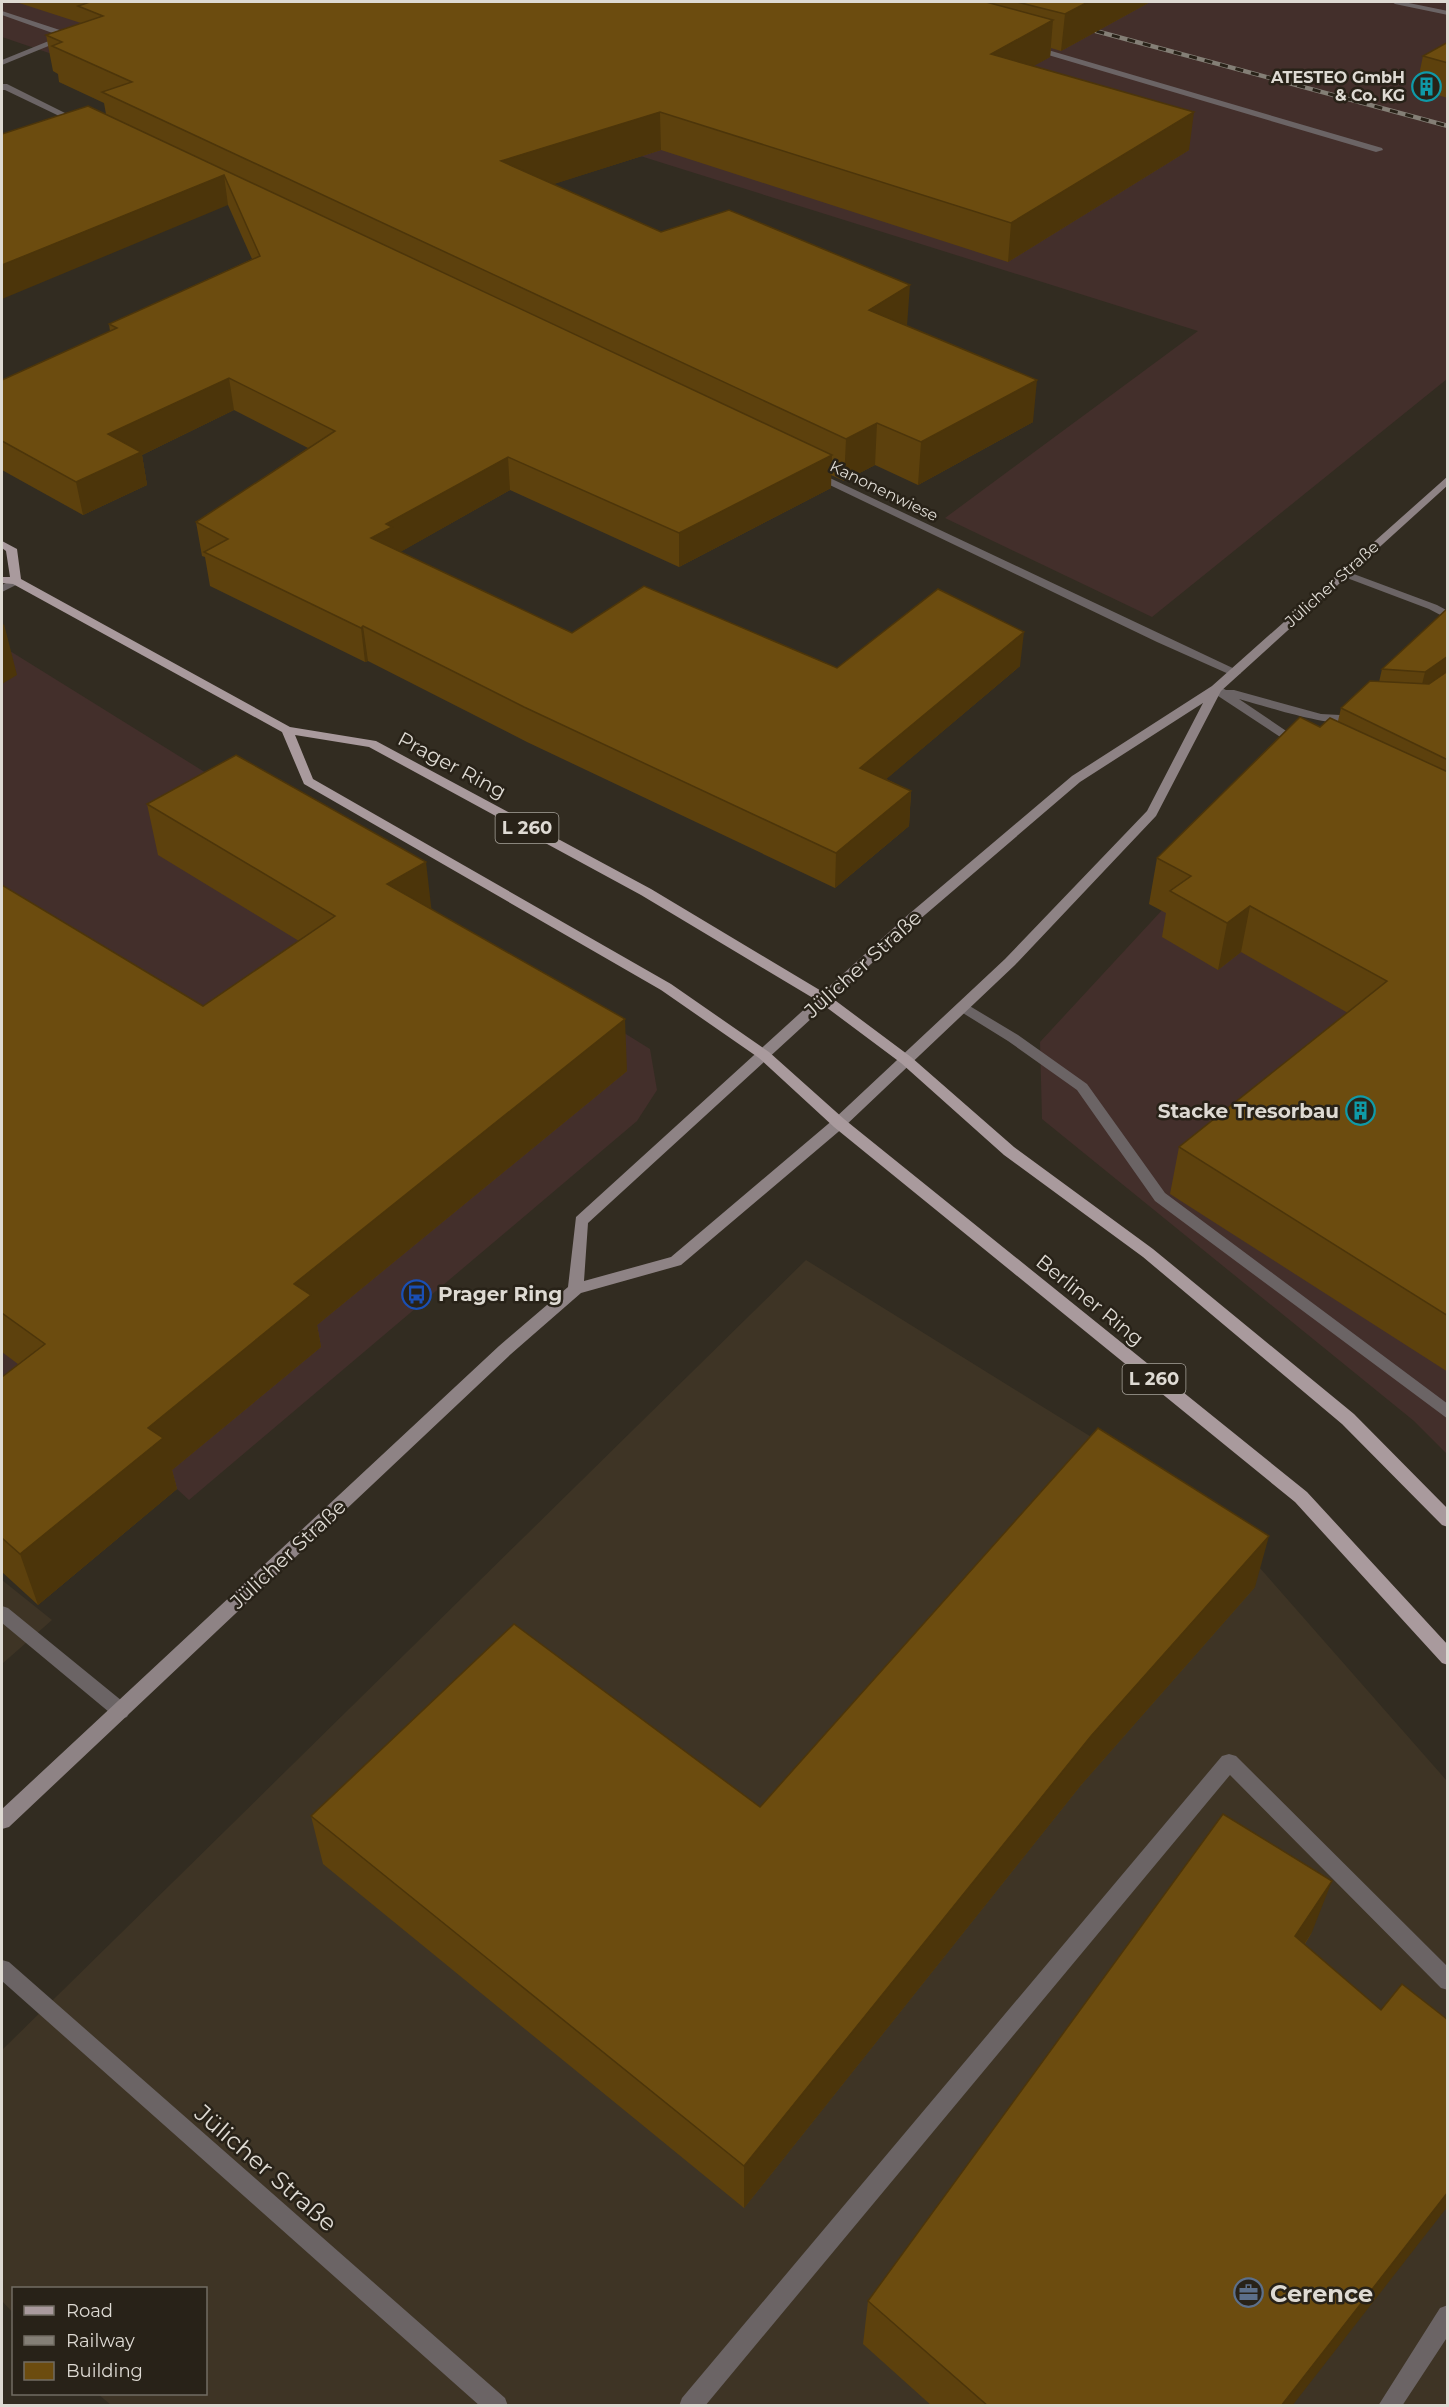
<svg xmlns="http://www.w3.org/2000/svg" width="1449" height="2407" viewBox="0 0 1449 2407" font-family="Montserrat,sans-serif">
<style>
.built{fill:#3e3425}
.industrial{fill:#432f2b}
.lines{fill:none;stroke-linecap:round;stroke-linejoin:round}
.service{fill:#6b6465;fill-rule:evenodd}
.minor{fill:#6b6465;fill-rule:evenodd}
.secondary{fill:#8e8385;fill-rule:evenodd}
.primary{fill:#a99a9d;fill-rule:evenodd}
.rail-casing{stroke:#847f76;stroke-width:4.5}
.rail{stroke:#282218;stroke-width:3;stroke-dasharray:8;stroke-linecap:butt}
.wall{fill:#5d410d}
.shaded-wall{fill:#4c350a}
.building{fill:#6c4c0f;stroke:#4c350a;stroke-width:1.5}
.labels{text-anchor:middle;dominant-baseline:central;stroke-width:5;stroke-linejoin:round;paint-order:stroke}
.far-poi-label{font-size:16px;font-weight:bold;fill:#dedad3;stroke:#282218;text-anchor:end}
.far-street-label{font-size:16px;fill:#dedad3;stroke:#282218}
.shield{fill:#282218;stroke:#a7a39b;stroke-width:1.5}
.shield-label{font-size:18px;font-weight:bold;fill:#dedad3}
.street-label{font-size:20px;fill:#dedad3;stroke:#282218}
.poi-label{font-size:20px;font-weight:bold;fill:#dedad3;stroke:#282218;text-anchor:end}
.near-street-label{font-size:24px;fill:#dedad3;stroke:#282218}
.near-poi-label{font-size:24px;font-weight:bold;fill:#dedad3;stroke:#282218;text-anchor:start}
</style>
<rect width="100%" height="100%" fill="#322c21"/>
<path class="built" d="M806 1260 1209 1510 1447 1781V2405H111L98 2394H206V2288H14L13 2313 2 2301V2050Z
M2 1580 52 1620 2 1664Z"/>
<path class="industrial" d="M2 2H1447V379L1152 617 945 518 1198 331 169 8 52 54 2 37Z
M1447 615V1454L1414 1421 1042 1119 1040 1042 1313 747Z
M2 646 650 1049 657 1090 637 1121 189 1500 177 1489 2 1442Z"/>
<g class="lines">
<path class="service" d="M2 11 72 34 73 36 2 65V60L61 36 2 15Z
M1031 45 1382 148 1383 150 1376 152 1028 49 1027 47Z
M1343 570 1437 605 1448 611V619L1429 609 1339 575V571Z
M1216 685 1226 690H1234L1321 714 1359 716 1365 720C1349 734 1261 705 1239 699L1301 741V747L1297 748 1212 692V686Z
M963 1002 1018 1035 1087 1084 1165 1193 1448 1404V1419L1155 1201 1077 1090 1008 1041 958 1010 956 1007 958 1004Z
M2 1606 8 1608 127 1705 130 1711 127 1717 121 1719 115 1717 2 1623Z
M1229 1754 1236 1756 1448 1967V1990L1441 1988 1230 1775 705 2406H679L682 2398 1222 1756Z
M2 1960 9 1962 505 2398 508 2406H480L2 1981Z
M1448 2305V2336L1402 2406H1378L1440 2308Z"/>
<path class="minor" d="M1392 2H1404L1448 11V15L1395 4Z
M2 84H7L85 123 78 125 5 90H2Z
M815 471 1239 671 1241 673 1235 677 1231 675 1157 642 811 476 810 474Z
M16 578 22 581 20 583 2 592V585Z"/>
<path class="secondary" d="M1448 476V485L1221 691 1156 816 1015 965 844 1127 681 1265 581 1293 511 1354 9 1827 2 1829V1809L499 1346 568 1287 576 1217 909 914 1072 776 1212 686ZM1203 703 1147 811 1005 959 834 1119 671 1257 584 1281 588 1223 919 920 1080 782Z"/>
<path class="primary" d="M2 541 17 549 21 579 290 727 376 741 651 889 828 995 911 1057 1014 1147 1153 1249 1354 1414 1448 1509V1527L1442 1525 1342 1424 1143 1257 1004 1155 901 1063 818 1001 641 895 369 747 295 735 313 779 671 984 769 1052 844 1119 1307 1492 1448 1645V1665L1442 1663 1295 1502 834 1127 759 1058 661 990 304 784 282 732 13 584 2 583V577H10L6 551 2 548Z"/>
<defs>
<path id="rail" d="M1081 27 1448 126"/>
</defs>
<use href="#rail" class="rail-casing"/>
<use href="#rail" class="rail"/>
</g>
<path class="wall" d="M16 2H1150L1061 51 1051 48 1050 57 1033 66 1189 150 1008 262 661 150 553 184 661 232 907 326 1033 422 918 485 875 465 844 481 831 475V488L679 567 510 490 400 552 572 633 837 668 1020 666 886 779 911 791 909 826 835 888 527 742 368 661 365 662 210 586 205 557 202 556 196 522 308 448 234 410 142 455 147 485 83 515 2 470V380L110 331 109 324 252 259 228 205 106 114 104 103 59 82 58 74 53 71 46 35 81 23Z
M1448 42V98L1416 89 1423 56Z
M1448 608V1372L1170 1194 1179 1147 1348 1013 1241 952 1218 970 1162 937 1166 913 1149 904 1157 858 1320 727 1338 721 1341 708 1379 682 1382 669Z
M147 804 431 909 627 1071 317 1325 321 1347 172 1470 177 1489 38 1605 2 1572V1377L18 1364 2 1352V885L203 1006 299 941 158 855Z
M1255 1587 1081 1785 744 2208 323 1864 311 1816 760 1807Z
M1312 1932 1305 1944 1292 2406H932L863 2344 868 2301Z"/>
<path class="shaded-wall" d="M1088 2H1150L1061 51 1065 14Z
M1053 20 1050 57 988 91 991 54Z
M660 112 661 150 504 200 501 161Z
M1194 112 1189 150 1008 262 1011 223Z
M224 175 228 205 2 299V265Z
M910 285 907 326 869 310Z
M229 378 234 410 142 455 147 485 83 515 76 482 108 434Z
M1037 380 1033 422 918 485 921 442Z
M877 423 875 465 844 481 846 439Z
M832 455 831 488 679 567V533Z
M508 457 510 490 395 555 371 538 386 524Z
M4 624 17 675 2 684V626Z
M363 626 368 661 365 662 361 628Z
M1024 632 1020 666 858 803 860 768Z
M1448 656V692L1414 717 1425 672Z
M911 791 909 826 835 888 836 853Z
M426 862 432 914 387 884Z
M1250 906 1241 952 1218 970 1227 923Z
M625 1019 627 1071 317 1325 321 1347 172 1470 177 1489 38 1605 20 1554 294 1284Z
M1269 1536 1255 1587 1081 1785 744 2208V2166L1091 1736Z
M1332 1881 1312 1932 1277 1987 1295 1936Z
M1448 2192V2206L1292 2406H1281Z"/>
<path class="building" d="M90 2H986L1053 20 991 54 1194 112 1011 223 660 112 501 161 661 232 729 210 910 285 869 310 1037 380 921 442 877 423 846 439 102 92 132 82 52 46 62 42 46 35 103 16 78 6Z
M1017 2H1088L1065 14Z
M1448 42V63L1423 56Z
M88 106 832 455 679 533 508 457 386 524 392 527 371 538 572 633 644 586 837 668 938 589 1024 632 860 768 911 791 836 853 524 707 363 626 361 628 204 552 228 539 196 522 335 431 229 378 108 434 141 452 76 482 2 441V380L117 328 109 324 260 256 224 175 2 265V134Z
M1448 608V656L1425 672 1382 669Z
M1448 671V760L1341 708 1370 681 1429 684Z
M1300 717 1320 727 1330 718 1448 772V1316L1179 1147 1387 981 1250 906 1227 923 1170 891 1191 876 1157 858Z
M236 755 426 862 387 884 625 1019 294 1284 311 1295 148 1428 163 1438 20 1554 2 1538V1377L45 1344 2 1313V885L203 1006 335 916 147 804Z
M1098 1428 1269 1536 1091 1736 744 2166 311 1816 514 1624 760 1807Z
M1223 1814 1332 1881 1295 1936 1381 2010 1402 1984 1448 2020V2192L1281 2406H988L868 2301Z"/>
<defs>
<symbol id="building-ring" viewBox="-11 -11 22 22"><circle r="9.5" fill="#282218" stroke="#0f9aa8" stroke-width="1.5"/><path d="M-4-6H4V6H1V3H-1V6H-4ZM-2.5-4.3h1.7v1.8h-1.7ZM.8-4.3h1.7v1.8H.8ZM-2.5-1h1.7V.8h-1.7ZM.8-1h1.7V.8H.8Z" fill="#0f9aa8"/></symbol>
<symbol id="bus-ring" viewBox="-11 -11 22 22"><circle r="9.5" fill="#282218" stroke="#1a4fb4" stroke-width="1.5"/><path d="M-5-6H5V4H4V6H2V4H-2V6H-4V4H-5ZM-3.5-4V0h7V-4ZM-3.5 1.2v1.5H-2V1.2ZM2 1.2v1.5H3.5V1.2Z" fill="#1a4fb4"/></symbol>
<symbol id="office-ring" viewBox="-11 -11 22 22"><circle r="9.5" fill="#282218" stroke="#5c6f8a" stroke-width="1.5"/><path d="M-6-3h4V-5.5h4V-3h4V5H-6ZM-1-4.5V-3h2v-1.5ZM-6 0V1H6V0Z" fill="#5c6f8a"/></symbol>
</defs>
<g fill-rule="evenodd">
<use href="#building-ring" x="1410" y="70" width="33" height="33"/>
<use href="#building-ring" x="1344" y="1094" width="33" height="33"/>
<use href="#bus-ring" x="400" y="1278" width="33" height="33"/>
<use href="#office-ring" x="1232" y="2276" width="33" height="33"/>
</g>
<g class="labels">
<g class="far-poi-label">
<text x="1405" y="77">ATESTEO GmbH<tspan x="1405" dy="18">&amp; Co. KG</tspan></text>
</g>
<g class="far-street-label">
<text transform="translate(884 491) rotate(26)">Kanonenwiese</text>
<text transform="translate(1332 584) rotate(-42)">Jülicher Straße</text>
</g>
<g class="shield">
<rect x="495.5" y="813" width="63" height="30" rx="4.5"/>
<rect x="1122.5" y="1364" width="63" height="30" rx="4.5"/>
</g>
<g class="shield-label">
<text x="527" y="828">L 260</text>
<text x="1154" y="1379">L 260</text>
</g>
<g class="street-label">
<text transform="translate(452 765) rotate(28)">Prager Ring</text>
<text transform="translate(863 964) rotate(-42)">Jülicher Straße</text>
<text transform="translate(1090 1300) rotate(39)">Berliner Ring</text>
<text transform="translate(288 1554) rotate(-43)">Jülicher Straße</text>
</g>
<g class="poi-label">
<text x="1339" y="1111">Stacke Tresorbau</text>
<text x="438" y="1294" text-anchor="start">Prager Ring</text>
</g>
<g class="near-street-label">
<text transform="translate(266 2168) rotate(41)">Jülicher Straße</text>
</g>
<g class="near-poi-label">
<text x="1270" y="2293">Cerence</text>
</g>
</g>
<rect width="1449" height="2407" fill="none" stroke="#dedad3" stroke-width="6"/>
<rect x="12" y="2287" width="195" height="108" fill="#282218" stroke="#716c63" stroke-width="1.5"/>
<rect x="24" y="2306" width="30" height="9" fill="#a99a9d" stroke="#716c63" stroke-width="1.5"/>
<text x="66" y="2317" font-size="18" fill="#dedad3">Road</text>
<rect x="24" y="2336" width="30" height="9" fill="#847f76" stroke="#716c63" stroke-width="1.5"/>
<text x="66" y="2347" font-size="18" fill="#dedad3">Railway</text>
<rect x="24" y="2362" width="30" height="18" fill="#6c4c0f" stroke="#716c63" stroke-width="1.5"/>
<text x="66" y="2377" font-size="18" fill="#dedad3">Building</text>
</svg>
